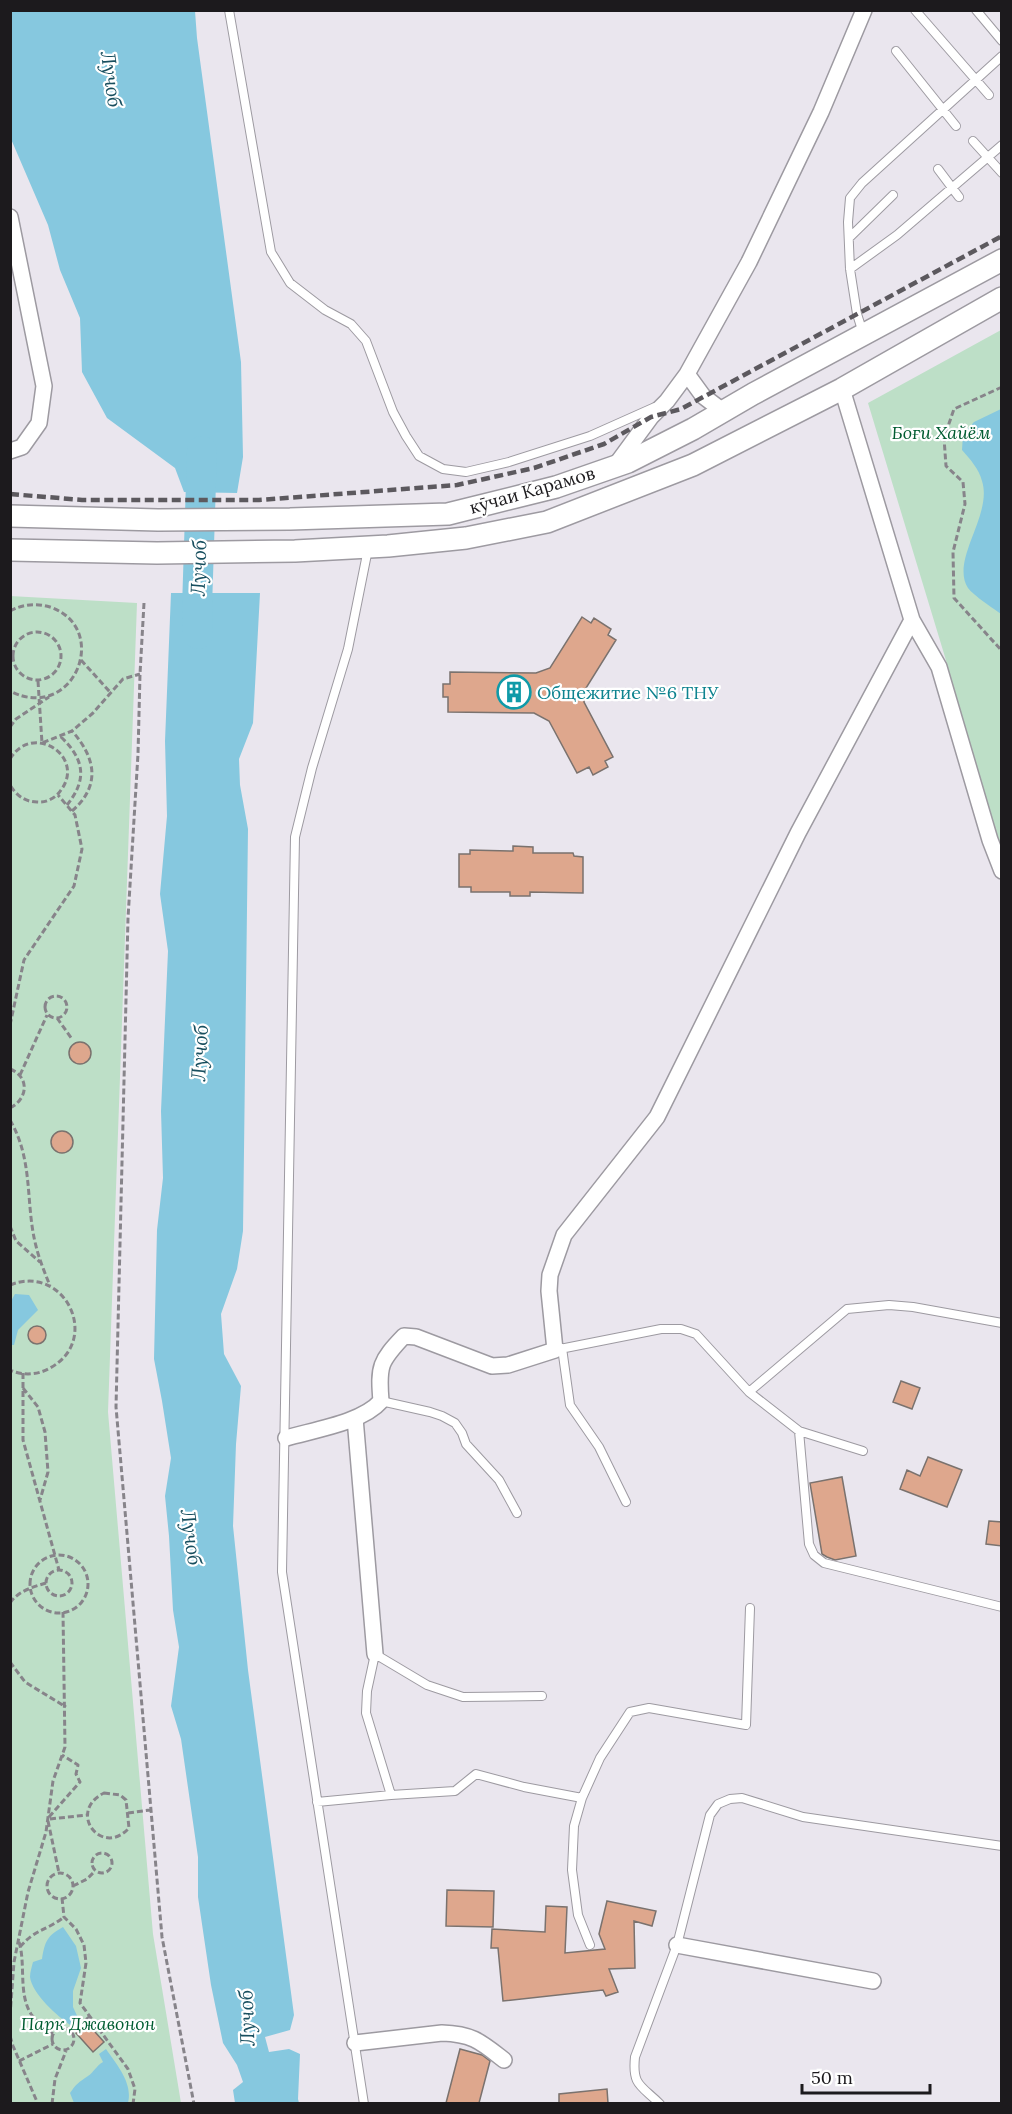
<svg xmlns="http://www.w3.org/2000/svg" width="1012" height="2114" viewBox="0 0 1012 2114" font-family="Lora,serif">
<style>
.green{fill:#bddfc7}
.water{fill:#86c8df}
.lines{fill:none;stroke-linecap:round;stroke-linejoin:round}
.river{stroke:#86c8df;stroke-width:30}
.building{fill:#dea78d;stroke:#7a726e;stroke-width:1.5}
.service-casing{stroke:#9d9aa1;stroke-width:10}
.minor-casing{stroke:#9d9aa1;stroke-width:18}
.secondary-casing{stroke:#9d9aa1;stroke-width:24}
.path{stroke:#87848a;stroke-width:3;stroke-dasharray:6 3;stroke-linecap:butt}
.service{stroke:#fff;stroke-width:8}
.minor{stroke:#fff;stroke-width:15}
.secondary{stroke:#fff;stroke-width:21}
.rail{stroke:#5c595e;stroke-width:4.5;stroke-dasharray:9 4.5;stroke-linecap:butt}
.labels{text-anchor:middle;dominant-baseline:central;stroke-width:4.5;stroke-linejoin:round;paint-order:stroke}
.park-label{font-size:18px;font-style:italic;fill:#005c31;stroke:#fff}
.street-label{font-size:18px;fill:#1c1a1d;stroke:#fff}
.culture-label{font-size:18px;fill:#0d838f;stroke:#fff;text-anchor:start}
.water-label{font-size:20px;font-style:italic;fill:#184f5f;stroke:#fff}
</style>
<rect width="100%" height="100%" fill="#eae6ee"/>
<path class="green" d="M1001 330V862L945 657 868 403Z
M10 596 137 603 108 1412 153 1934 181 2103H11Z"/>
<path class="water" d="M10 11H195L197 38 241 362 243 457 237 493 184 492 175 468 107 418 82 372 80 318 60 270 48 225 11 139Z
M1001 409V408V614C993 608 974 596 968 588 950 560 993 515 982 481 979 469 970 459 962 450L963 434 974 422Z
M171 593H260L253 723 239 759 240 785 248 829 243 1231 237 1269 221 1314 224 1354 241 1386 236 1444 233 1526 248 1670 294 2015 290 2030 265 2037 269 2052 289 2049 300 2054 298 2099 299 2103H235L233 2090 243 2082 237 2065 223 2043 211 1985 198 1897V1857L181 1739 171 1706 179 1647 173 1610 169 1536 165 1496 171 1458 162 1401 154 1359 157 1230 163 1178 161 1111 168 951 160 894 167 816 165 741Z
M15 1294 29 1295 38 1310 18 1330 14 1345H11V1301Z
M63 1927 76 1946 81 1968 73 1991V2007L79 2020 72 2026C58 2017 32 1994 30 1977 30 1972 32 1966 33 1962L42 1959C45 1941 47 1936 63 1927Z
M106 2049C117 2065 133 2083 128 2103H74L70 2093C77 2083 78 2083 88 2076 94 2072 96 2066 103 2062L99 2054Z"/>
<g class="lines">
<path class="river" d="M198 634 197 608 202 451"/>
</g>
<path class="building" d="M582 617 591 623 594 618 611 629 608 635 616 640 586 688 584 702 613 757 605 761 608 767 593 775 589 767 577 773 549 721 534 713 448 712V697H443V684H450V672L536 673 550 668Z
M513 846 533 847V853H573L574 856 583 857V893L530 892V896H510V892H471V887H459V854H470V850L513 851Z
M69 1053a11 11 0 1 1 22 0a11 11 0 1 1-22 0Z
M51 1142a11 11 0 1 1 22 0a11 11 0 1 1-22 0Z
M28 1335a9 9 0 1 1 18 0a9 9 0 1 1-18 0Z
M901 1381 920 1388 912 1409 893 1402Z
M928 1457 962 1470 947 1507 900 1489 907 1470 920 1476Z
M842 1477 856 1556 835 1560 827 1557 822 1554 810 1483Z
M989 1521 1002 1522V1546L986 1544Z
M447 1890 494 1891 493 1927 446 1926Z
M607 1901 656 1911 652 1926 634 1921 635 1968 609 1969 618 1992 606 1996 603 1990 503 2001 498 1948H491L492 1929 545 1932 546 1906 567 1907 565 1953 605 1949 599 1934Z
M87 2023 104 2042 93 2052 76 2033Z
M460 2049 482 2055 490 2061 479 2103H446Z
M607 2089 608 2103H559V2094Z"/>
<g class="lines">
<defs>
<path id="service" d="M229 10 271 252 290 283 325 310 351 324 366 341 393 412 406 436 419 456 443 469 466 472 509 462 590 436 655 407
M915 10 989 95
M976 10 1002 41
M896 51 956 126
M973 141 1002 173
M938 169 959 197
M849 238 893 195
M850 269 897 235 1002 145
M863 333 857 314 850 269 848 222 850 198 862 183 1002 56
M562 1348 570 1405 599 1447 626 1502
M555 1350 661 1329H681L696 1334 749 1392 799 1431 863 1451
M749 1392 847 1309 889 1305 913 1307 1002 1323
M381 1401 430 1412 442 1416 455 1423 462 1433 466 1444 499 1480 517 1513
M799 1431 809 1544 814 1555 824 1563 1002 1607
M391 1795 455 1791 476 1774 524 1787 582 1798
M317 1802 391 1795 366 1713 367 1691 375 1654 427 1685 463 1697 542 1696
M590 1945 578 1915 572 1870 574 1826 582 1798 600 1758 630 1712 649 1708 746 1725 750 1608
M364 2104 282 1572 295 837 312 768 348 649 368 549
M660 2104C641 2085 632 2086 635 2057L677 1945 710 1815 718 1804 730 1799 742 1798 803 1817 1002 1846"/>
<path id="minor" d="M10 217 44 386 39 423 22 447 10 451
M687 374 703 396 724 412
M842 389 912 620 939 667 990 840 1002 871
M615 466 651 417 667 401 687 374 749 262 821 112 864 10
M355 1418 375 1654
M286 1438C313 1430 362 1423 381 1401 378 1366 380 1361 404 1336L416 1337 492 1366 508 1365 555 1350 549 1291 550 1275 564 1235 657 1117 798 833 912 620
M677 1945 873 1981
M355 2043 442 2033C473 2034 481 2042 504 2060"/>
<path id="secondary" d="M10 516 158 520 290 519 448 514 556 487 628 462 693 429 753 394 1002 260
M10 550 157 553 295 551 388 546 466 538 547 522 693 465 842 389 1002 298"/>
</defs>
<use href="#service" class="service-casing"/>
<use href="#minor" class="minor-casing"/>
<use href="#secondary" class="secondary-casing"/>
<path class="path" d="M1002 387 954 409 944 438 946 466 963 482 965 504 953 552 954 598 1002 651
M144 603 140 674 138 754 128 918 116 1407 162 1937 194 2104
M10 611C23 604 37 603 50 607 112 628 74 724 10 691
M13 656a24 24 0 1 1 48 0a24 24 0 1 1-48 0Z
M81 660 110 692
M38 681 42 743 72 731 93 713 123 679 140 674
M10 727 16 719 49 697
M61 737C84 759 88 779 67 805
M10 759C33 721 86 757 61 790 56 798 46 803 37 802 25 802 16 795 10 785
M72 811C101 786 96 758 72 731
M45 1007a11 11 0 1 1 22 0a11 11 0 1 1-22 0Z
M57 1018 72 1039
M10 1025 24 960 74 886 82 849 75 815 58 795
M10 1069C30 1077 28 1099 10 1108
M20 1075 47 1015
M10 1120C34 1161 25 1204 36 1246 39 1259 45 1273 50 1286
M10 1226 16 1241 40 1262
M10 1285C65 1263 102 1340 50 1368 38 1375 23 1376 10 1370
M23 1373V1440L59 1570
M23 1388 38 1407 45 1432 48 1472 40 1500
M30 1584a29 29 0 1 1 58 0a29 29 0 1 1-58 0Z
M46 1583a13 13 0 1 1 26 0a13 13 0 1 1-26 0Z
M10 1603C18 1591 33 1587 46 1583
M10 1662 25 1682 66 1707
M104 1793 120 1795 126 1800 129 1828C102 1858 66 1812 104 1793Z
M128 1813 150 1810
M49 1817 80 1782 76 1774 78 1765 62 1755
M50 1819 87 1815
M48 1821 59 1873
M92 1863a10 10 0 1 1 20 0a10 10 0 1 1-20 0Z
M47 1886a13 13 0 1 1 26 0a13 13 0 1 1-26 0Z
M73 1886 87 1879 95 1871
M62 1898 64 1917 76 1929 84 1945 86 1963 80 2003 128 2069 135 2089 133 2104
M19 1942C26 1964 18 1993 31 2014 36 2021 46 2028 53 2034
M20 1947C35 1929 46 1931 64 1917
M10 2016 14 1962 28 1892 46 1832 53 1781 65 1747 63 1612
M52 2039a11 11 0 1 1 22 0a11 11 0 1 1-22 0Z
M72 2032 89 2017
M10 2036 13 2046 38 2104
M19 2061 53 2044
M52 2104 55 2079 66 2051"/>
<use href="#service" class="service"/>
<use href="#minor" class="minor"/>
<use href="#secondary" class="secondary"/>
<path class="rail" d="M10 494 82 500H259L457 485 534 468 604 444 651 417 681 409 1002 236"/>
</g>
<defs>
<symbol id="building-ring" viewBox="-11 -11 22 22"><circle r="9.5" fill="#fff" stroke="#0f9aa8" stroke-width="1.5"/><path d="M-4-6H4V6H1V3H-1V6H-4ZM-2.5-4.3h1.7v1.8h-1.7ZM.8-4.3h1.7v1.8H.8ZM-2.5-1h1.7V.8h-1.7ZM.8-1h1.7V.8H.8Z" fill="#0f9aa8"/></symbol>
</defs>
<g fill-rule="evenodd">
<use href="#building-ring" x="495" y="673" width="38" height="38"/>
</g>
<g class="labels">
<g class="park-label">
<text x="941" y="432">Боғи Хайём</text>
<text x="88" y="2023">Парк Джавонон</text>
</g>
<g class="street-label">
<text transform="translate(532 490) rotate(-16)">кӯчаи Карамов</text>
</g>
<g class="culture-label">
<text x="537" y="692">Общежитие №6 ТНУ</text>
</g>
<g class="water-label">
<text transform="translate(112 79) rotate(82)">Лучоб</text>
<text transform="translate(198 568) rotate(-88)">Лучоб</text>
<text transform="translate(199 1053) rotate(-87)">Лучоб</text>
<text transform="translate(192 1537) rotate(82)">Лучоб</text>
<text transform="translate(246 2018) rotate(-92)">Лучоб</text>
</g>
</g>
<rect width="1012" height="2114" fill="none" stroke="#1c1a1d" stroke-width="24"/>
<path d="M802 2084v9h128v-9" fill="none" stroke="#1c1a1d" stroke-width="3"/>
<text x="811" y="2084" font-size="18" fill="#1c1a1d" stroke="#ffffff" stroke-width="4.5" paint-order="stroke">50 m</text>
</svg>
